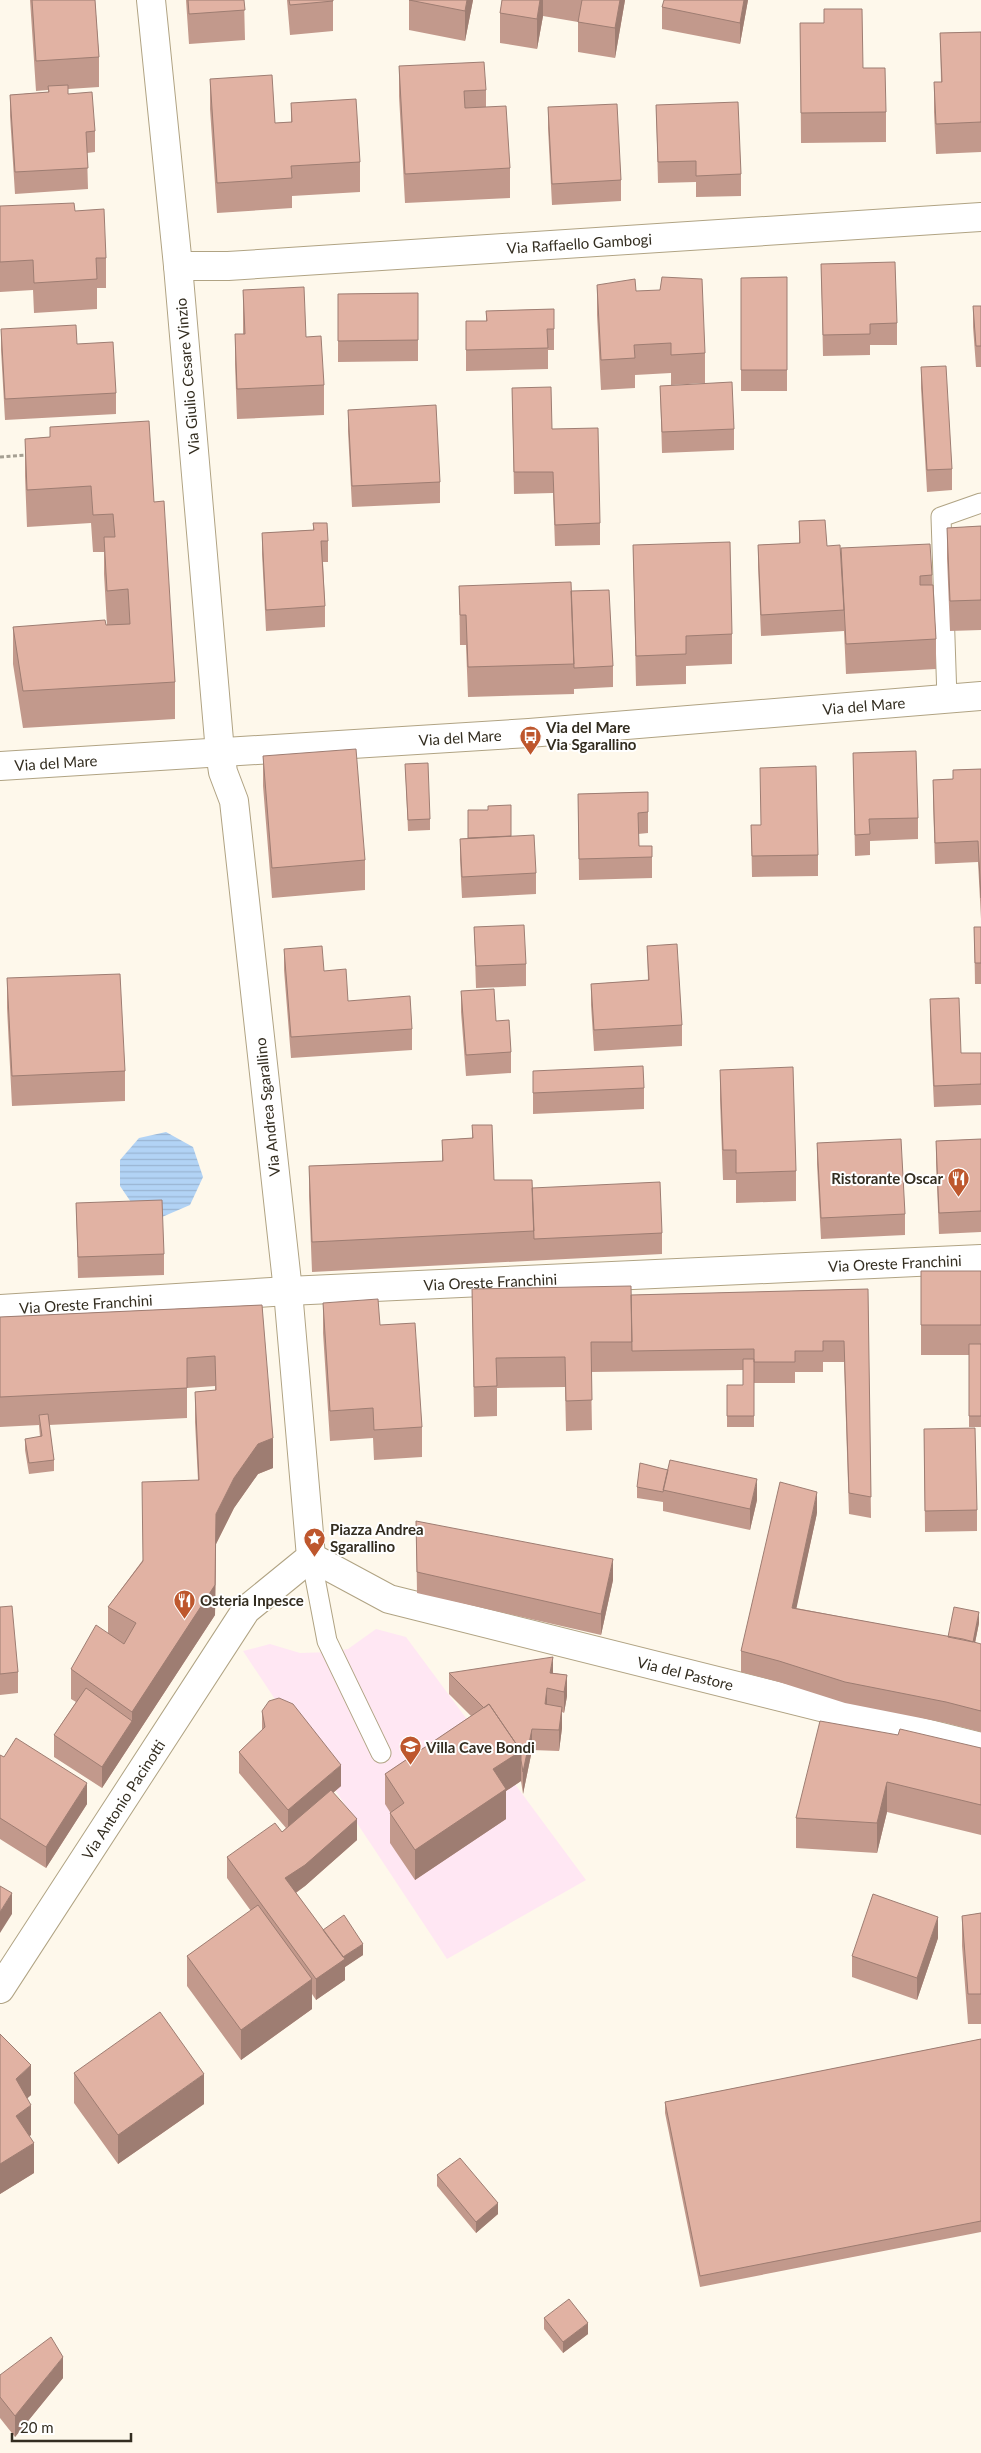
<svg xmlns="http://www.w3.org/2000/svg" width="981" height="2453" viewBox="0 0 981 2453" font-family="Lato,sans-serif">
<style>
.education{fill:#ffe7f3}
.water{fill:url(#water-rules)}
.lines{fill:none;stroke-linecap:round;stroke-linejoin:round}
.lane-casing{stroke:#b0a383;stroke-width:21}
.street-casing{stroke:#b0a383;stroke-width:30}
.path{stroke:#a59f92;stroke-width:3;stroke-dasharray:4 2.5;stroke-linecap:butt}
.lane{stroke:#fff;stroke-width:19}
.street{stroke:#fff;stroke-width:28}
.wall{fill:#c2998c}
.shaded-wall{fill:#9e7d72}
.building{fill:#e1b2a3;stroke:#9e7d72}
.labels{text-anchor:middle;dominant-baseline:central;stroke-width:4;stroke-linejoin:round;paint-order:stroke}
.street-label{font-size:15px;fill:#332d20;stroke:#fff}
.poi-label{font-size:15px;font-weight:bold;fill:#332d20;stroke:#fff;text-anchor:start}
</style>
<defs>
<pattern id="water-rules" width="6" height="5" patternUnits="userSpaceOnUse" patternTransform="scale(1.25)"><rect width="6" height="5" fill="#b2d3f5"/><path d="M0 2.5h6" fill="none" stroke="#9ab5d2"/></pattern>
</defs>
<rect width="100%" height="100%" fill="#fef8eb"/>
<path class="education" d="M376 1629 406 1637 586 1880 447 1959 243 1651 270 1644 300 1653 331 1652 348 1649Z"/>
<path class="water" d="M166 1132 193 1147 203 1177 190 1205 162 1217 135 1208 120 1186V1160L139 1138Z"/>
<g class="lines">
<defs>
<path id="lane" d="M947 699 941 517 981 503
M311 1557 327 1641 381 1753"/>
<g id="street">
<path id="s1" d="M178 266H228L981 217"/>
<path id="s2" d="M0 766 529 733 981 696"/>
<path id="s3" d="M0 1309 288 1291 981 1259"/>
<path id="s4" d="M311 1557 389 1599 981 1747"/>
<path id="s5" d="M0 1989 246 1610 311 1557 288 1291 234 801 223 772 220 752 178 266 151 0"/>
</g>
</defs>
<use href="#lane" class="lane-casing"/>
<use href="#street" class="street-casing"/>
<path class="path" d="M0 457 28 455"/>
<use href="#lane" class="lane"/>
<use href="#street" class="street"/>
</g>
<path class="wall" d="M30 0H95L99 57V87L68 89V94L95 131V152L87 153 88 189 15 194 10 116V95L48 92V90L36 91Z
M186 0H244L245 40 189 44Z
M287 0H333V31L290 35Z
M409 0H473L465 41 409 30Z
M502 0H625L615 58 578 52V22L543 16 537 49 500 43V13Z
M748 0 740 44 662 29V7Z
M800 23 863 68 886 112V142L801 143Z
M981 32V152L936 154 934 112V82H941L940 33Z
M399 66 486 90V107L510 168V198L405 203 399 96Z
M210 79 275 123 291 122V103L360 162V192L292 196V208L217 213 210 109Z
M656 105 741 174V196L696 197V182L658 183Z
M548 107 621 180V201L552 205 548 128Z
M0 206 75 211 106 258V288H97V309L34 313 33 290 0 292Z
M821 264 897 323V345H870V355L823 356Z
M787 277V391H741V278Z
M597 285 636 291 705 353V383L671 385V373L635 375V388L601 390 597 315Z
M243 290 306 337 324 385V415L237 419 235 364V334H243Z
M418 293V361L338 362V294Z
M973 306H981V367H976L973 327Z
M554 309V350H548V369L466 371V321H486V311Z
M1 329 77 344 116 393V414L5 420 1 350Z
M921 367 952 469V490L927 492 921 388Z
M660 386 734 429V450L662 453Z
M512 388 552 429 600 523V545L555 546 553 493 514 494Z
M348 410 440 482V503L352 507 348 431Z
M50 427 154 502 175 682V719L23 728 13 664V627L107 625 104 574V552H93L91 523 27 527 25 476V439L50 437Z
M799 521 827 546 841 562V548L932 575 936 639V669L846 674 844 631 761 636 758 566V545L799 543Z
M313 523 328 541V562H323L325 606V627L266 631 262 554V533L313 530Z
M981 526V630L950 631 947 558V528Z
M633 545 732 634V664L686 666V684L636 686Z
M459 586 571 591 613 666V687L574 689V694L468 697 466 645H460Z
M853 753 918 818V839L870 841V855L855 856Z
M263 756 365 860V890L272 898 263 786Z
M405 764 430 819V830L408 831Z
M981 769V919L978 862 935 864 933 801V780L953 779V770Z
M648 792V833L638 834 639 846H652V878L579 880 578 794Z
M488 806 511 836 536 873V894L462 898 460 860V839L468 838 488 810Z
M751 825H761L818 855V876L752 877Z
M474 927 526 964V986L476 988Z
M974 927H981V984H975Z
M647 946 682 1025V1046L594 1051 591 1005V984L648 980Z
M284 949 324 971 348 1001 412 1029V1050L291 1058 284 970Z
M7 978 125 1071V1101L12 1106 7 1008Z
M461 991 496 1021 511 1052V1073L466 1076 461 1012Z
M930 999 961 1053H981V1105L934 1107 930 1020Z
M720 1070 796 1171V1201L736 1203V1180H723L720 1100Z
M533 1071 644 1088V1109L533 1114Z
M472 1125 494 1180 532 1188 662 1233V1254L312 1272 309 1196V1166L442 1161V1140L472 1138Z
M981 1139V1232L939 1234 936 1162V1141Z
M817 1143 905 1214V1235L821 1239 817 1164Z
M76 1203 164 1254V1275L78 1278Z
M921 1271H981V1427H969V1355H921Z
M472 1289 631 1295 868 1289 871 1518 849 1514 844 1362H823V1372H795V1383H754V1427H727V1385H743V1370L591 1372 592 1430 566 1431 565 1387 497 1388V1416L474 1417Z
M323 1303 380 1325 422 1427V1457L374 1460 373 1438 330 1441 323 1333Z
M262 1305 273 1468 258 1474 234 1508 216 1544 215 1615 102 1788 54 1757V1735L76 1702 71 1699V1669L108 1633V1607L142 1561 198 1480 195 1422V1392L215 1390V1386L187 1388V1418L49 1425 54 1460V1471L29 1474 25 1450V1439L40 1437 39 1425 0 1427V1317Z
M924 1429 977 1510V1531L925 1532Z
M637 1487 757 1500 750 1530 663 1511V1502L637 1498Z
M817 1513 796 1608 948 1637 979 1623 975 1643 981 1644V1732L946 1723 845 1703 779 1682 741 1672V1651Z
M416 1521 613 1580 601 1635 417 1593Z
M0 1607 18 1672V1693L0 1695Z
M449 1673H553L567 1675V1696L564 1713 562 1712V1728L559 1751 532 1750 523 1794 521 1781 506 1791V1819L415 1880 390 1843V1812L385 1804V1774L471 1716 449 1694Z
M262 1711 341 1786 333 1793 357 1840 305 1886 296 1893 323 1930 363 1955 345 1967V1980L316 2000 312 1994V2009L241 2060 187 1986V1956L251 1911 227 1878V1857L282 1832 286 1828 239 1773V1752L262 1730Z
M898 1735 981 1748V1835L887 1812 877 1853 796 1848V1818Z
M0 1755 87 1804 46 1868 0 1839Z
M981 1913V2024H968L962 1946V1916Z
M938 1938 917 2000 852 1977V1956Z
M0 2034 31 2095 27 2098 31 2135 29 2136 34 2173 0 2194Z
M981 2039V2232L700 2287 665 2113V2102Z
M74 2073 204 2104 118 2164 74 2103Z
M437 2175 498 2214 476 2233 437 2186Z
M544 2318 588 2334 563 2353 544 2329Z
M0 2375 63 2378 15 2437 0 2418Z"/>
<path class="shaded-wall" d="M467 0H473L465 41V11Z
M540 0H543V16L537 49V19Z
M620 0H625L615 58V28Z
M744 0H748L740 44V23Z
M273 1438V1468L258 1474 234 1508 216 1544 215 1615 102 1788V1767L132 1721V1712L216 1514 234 1478 258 1444Z
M757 1479V1500L750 1530V1509Z
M817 1492V1513L792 1629V1608Z
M613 1559V1580L601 1635V1614Z
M979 1612V1623L971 1662V1652Z
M553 1657V1678L550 1673Z
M567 1675V1696L564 1713V1692Z
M547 1688V1710L545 1704Z
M562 1707V1728L559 1751V1730Z
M532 1729V1750L523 1794V1772Z
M521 1751V1781L506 1791V1819L415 1880V1850L493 1769Z
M341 1765V1786L288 1831V1810Z
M887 1782V1812L877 1853V1823Z
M87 1783V1804L46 1868V1847Z
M357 1819V1840L305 1886 285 1900V1878Z
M12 1893V1914L0 1933V1912Z
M938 1917V1938L917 2000V1978Z
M363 1944V1955L345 1967V1980L316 2000V1979L338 1960Z
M312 1979V2009L241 2060V2030Z
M31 2065V2095L16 2109V2079Z
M204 2074V2104L118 2164V2135Z
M31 2105V2135L16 2146V2116Z
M34 2143V2173L0 2194V2164Z
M498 2203V2214L476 2233V2222Z
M588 2323V2334L563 2353V2342Z
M63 2357V2378L15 2437V2416Z"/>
<path class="building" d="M32 0H95L99 57 36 61Z
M188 0H244L245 10 189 14Z
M289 0H333V1L290 5Z
M409 0H467L465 11Z
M502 0H540L537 19 500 13Z
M582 0H620L615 28 578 22Z
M664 0H744L740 23 662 7Z
M824 9H862L863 68H885L886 112 801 113 800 23H824Z
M981 32V122L936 124 934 82H942L940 33Z
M484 62 486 90 464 91 465 108 506 106 510 168 405 174 399 66Z
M272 75 275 123 292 122 291 103 356 99 360 162 291 166 292 178 217 183 210 79Z
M68 85V94L92 92 95 131 86 132 88 168 15 172 10 95 49 92 48 86Z
M738 102 741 174 696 176V161L658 162 656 105Z
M617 104 621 180 552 184 548 107Z
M74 203 75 211 104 209 106 258H96L97 279 34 283 33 260 0 262V206Z
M895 262 897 323 870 324V334L823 335 821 264Z
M662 277 702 279 705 353 671 355V343L634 345 635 358 601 360 597 285 635 279 636 291 660 290Z
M787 277V370H741V278Z
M304 287 306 337 321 336 324 385 237 389 235 334H245L243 290Z
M418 293V340L338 341V294Z
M973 306H981V346H976Z
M554 309V329H547L548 348 466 350V321H487L486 311Z
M76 325 77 344 113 342 116 393 5 399 1 329Z
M946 366 952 469 927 470 921 367Z
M732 382 734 429 662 432 660 386Z
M551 387 552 429 598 428 600 523 555 525 553 472H514L512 388Z
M436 405 440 482 352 486 348 410Z
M149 421 154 502 164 501 175 682 23 691 13 627 105 620 106 625 130 624 128 589 107 591 104 537H115L113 514 93 515 91 486 27 490 25 439 50 437V427Z
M825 520 827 546 840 545 844 610 761 615 758 545 800 543 799 521Z
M313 523H327L328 541H321L325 606 266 610 262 533 314 530Z
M981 526V600L950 601 947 528Z
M730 542 732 634 686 636V654L636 656 633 545Z
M930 544 932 575 920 576V585H933L936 639 846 644 841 548Z
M571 582 574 664 468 667 466 615H460L459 586Z
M609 590 613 666 574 668 571 591Z
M356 749 365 860 272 868 263 756Z
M916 751 918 818 869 819 870 834 855 835 853 753Z
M428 763 430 819 408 820 405 764Z
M816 766 818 855 752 856 751 825H761L760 768Z
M981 769V898L978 841 935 843 933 780 953 779V770Z
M648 792V812L638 813 639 846H652V857L579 859 578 794Z
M511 805V836L468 838V810H488V806Z
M534 835 536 873 462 877 460 839Z
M524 925 526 964 476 966 474 927Z
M974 927H981V963H975Z
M677 944 682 1025 594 1030 591 984 649 980 647 946Z
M322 946 324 971 346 969 348 1001 410 996 412 1029 291 1037 284 949Z
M120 974 125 1071 12 1076 7 978Z
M494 989 496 1021 509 1020 511 1052 466 1055 461 991Z
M959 998 961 1053H981V1084L934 1086 930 999Z
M643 1066 644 1088 533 1093V1071Z
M793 1067 796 1171 736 1173V1150H723L720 1070Z
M472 1125H492L494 1180H532L534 1231 312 1242 309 1166 443 1161 442 1140 473 1138Z
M901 1139 905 1214 821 1218 817 1143Z
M981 1139V1211L939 1213 936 1141Z
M660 1182 662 1233 534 1239 532 1188Z
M162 1200 164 1254 78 1257 76 1203Z
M921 1271H981V1325H921Z
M631 1286 632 1342H591L592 1400 566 1401 565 1357 496 1358 497 1386 474 1387 472 1289Z
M868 1289 871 1497 849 1493 844 1341H823V1351H795V1362H754V1349L632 1351 631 1295Z
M378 1299 380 1325 415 1323 422 1427 374 1430 373 1408 330 1411 323 1303Z
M262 1305 273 1438 258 1444 234 1478 216 1514 215 1585 132 1712 71 1669 96 1625 124 1644 136 1623 108 1607 143 1561 142 1482 199 1480 195 1392 216 1390 215 1356 187 1358V1388L0 1397V1317Z
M969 1344H981V1416H969Z
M743 1359H754V1416H727V1385H743Z
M48 1414 54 1460 29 1463 25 1439 42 1436 39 1415Z
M975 1428 977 1510 925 1511 924 1429Z
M670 1460 757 1479 750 1509 663 1490Z
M640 1463 668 1470 663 1492 637 1487Z
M780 1482 817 1492 792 1608 963 1639 981 1644V1711L946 1702 845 1682 779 1661 741 1651Z
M416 1521 613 1559 601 1614 417 1572Z
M12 1606 18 1672 0 1674V1607Z
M954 1607 979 1612 973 1642 948 1637Z
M553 1657 550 1673 567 1675 564 1692 547 1688 545 1704 562 1707 559 1730 532 1729 523 1772 521 1760V1751L489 1704 484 1708 449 1673Z
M86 1688 132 1721 102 1767 54 1735Z
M279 1698 293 1704 341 1765 288 1810 239 1752 265 1727 262 1711 269 1701Z
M489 1704 521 1751 493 1769 506 1789 415 1850 390 1813 404 1803 385 1774Z
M820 1721 898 1735 900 1729 981 1748V1805L887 1782 877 1823 796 1818Z
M16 1738 87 1783 46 1847 0 1818V1755L4 1757Z
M331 1790 357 1819 305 1865 285 1878 345 1959 316 1979 227 1857 275 1823 282 1832Z
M0 1886 12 1893 0 1912Z
M873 1894 938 1917 917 1978 852 1956Z
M258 1905 312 1979 241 2030 187 1956Z
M981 1913V1994H968L962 1916Z
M344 1915 363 1944 343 1957 323 1930Z
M160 2012 204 2074 118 2135 74 2073Z
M0 2034 31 2065 16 2079 31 2105 16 2116 34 2143 0 2164Z
M981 2039V2221L700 2276 665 2102Z
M460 2158 498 2203 476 2222 437 2175Z
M569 2299 588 2323 563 2342 544 2318Z
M51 2337 63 2357 15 2416 0 2397V2375Z"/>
<defs>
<symbol id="bus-pin" viewBox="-11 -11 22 30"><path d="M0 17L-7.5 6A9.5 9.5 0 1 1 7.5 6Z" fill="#be572d" stroke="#fff"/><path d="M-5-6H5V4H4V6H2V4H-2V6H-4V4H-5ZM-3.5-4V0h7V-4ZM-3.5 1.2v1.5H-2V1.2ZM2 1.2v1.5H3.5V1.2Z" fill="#fff"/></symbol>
<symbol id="restaurant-pin" viewBox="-11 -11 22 30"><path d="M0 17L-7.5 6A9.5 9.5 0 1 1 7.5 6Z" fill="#be572d" stroke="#fff"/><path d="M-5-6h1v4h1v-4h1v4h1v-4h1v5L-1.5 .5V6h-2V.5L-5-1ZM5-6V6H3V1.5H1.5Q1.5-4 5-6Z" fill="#fff"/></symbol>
<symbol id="sight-pin" viewBox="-11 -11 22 30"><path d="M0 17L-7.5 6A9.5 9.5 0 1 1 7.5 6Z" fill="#be572d" stroke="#fff"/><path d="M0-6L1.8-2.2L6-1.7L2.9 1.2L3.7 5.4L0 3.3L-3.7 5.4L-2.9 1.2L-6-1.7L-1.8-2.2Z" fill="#fff"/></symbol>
<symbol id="school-pin" viewBox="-11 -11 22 30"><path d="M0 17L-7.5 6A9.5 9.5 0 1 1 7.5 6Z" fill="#be572d" stroke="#fff"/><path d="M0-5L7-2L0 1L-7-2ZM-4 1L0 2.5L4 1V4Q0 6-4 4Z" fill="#fff"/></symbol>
</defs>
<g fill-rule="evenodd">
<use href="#bus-pin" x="518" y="724" width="25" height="34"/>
<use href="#restaurant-pin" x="946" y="1166" width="25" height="34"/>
<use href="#sight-pin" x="302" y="1526" width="25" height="34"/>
<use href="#restaurant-pin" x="172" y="1588" width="25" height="34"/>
<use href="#school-pin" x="398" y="1734" width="25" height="34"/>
</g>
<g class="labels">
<g class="street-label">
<text stroke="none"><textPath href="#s1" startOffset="402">Via Raffaello Gambogi</textPath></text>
<text transform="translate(187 376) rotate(-95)">Via Giulio Cesare Vinzio</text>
<text stroke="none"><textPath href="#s2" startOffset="866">Via del Mare</textPath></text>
<text stroke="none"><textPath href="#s2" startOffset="461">Via del Mare</textPath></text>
<text stroke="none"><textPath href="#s2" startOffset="56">Via del Mare</textPath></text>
<text transform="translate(267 1107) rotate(-96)">Via Andrea Sgarallino</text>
<text stroke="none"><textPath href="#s3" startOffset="896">Via Oreste Franchini</textPath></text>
<text stroke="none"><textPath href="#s3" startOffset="491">Via Oreste Franchini</textPath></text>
<text stroke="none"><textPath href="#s3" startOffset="86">Via Oreste Franchini</textPath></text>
<text stroke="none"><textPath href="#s4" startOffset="394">Via del Pastore</textPath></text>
<text stroke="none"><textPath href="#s5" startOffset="226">Via Antonio Pacinotti</textPath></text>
</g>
<g class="poi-label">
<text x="546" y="727">Via del Mare<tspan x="546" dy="17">Via Sgarallino</tspan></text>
<text x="943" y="1178" text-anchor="end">Ristorante Oscar</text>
<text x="330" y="1529">Piazza Andrea<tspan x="330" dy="17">Sgarallino</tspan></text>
<text x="200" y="1600">Osteria Inpesce</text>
<text x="426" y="1747">Villa Cave Bondi</text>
</g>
</g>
<path d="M12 2433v8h119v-8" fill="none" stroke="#332d20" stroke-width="2.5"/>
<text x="20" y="2433" font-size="15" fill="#332d20" stroke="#ffffff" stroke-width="4" paint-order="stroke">20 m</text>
</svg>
